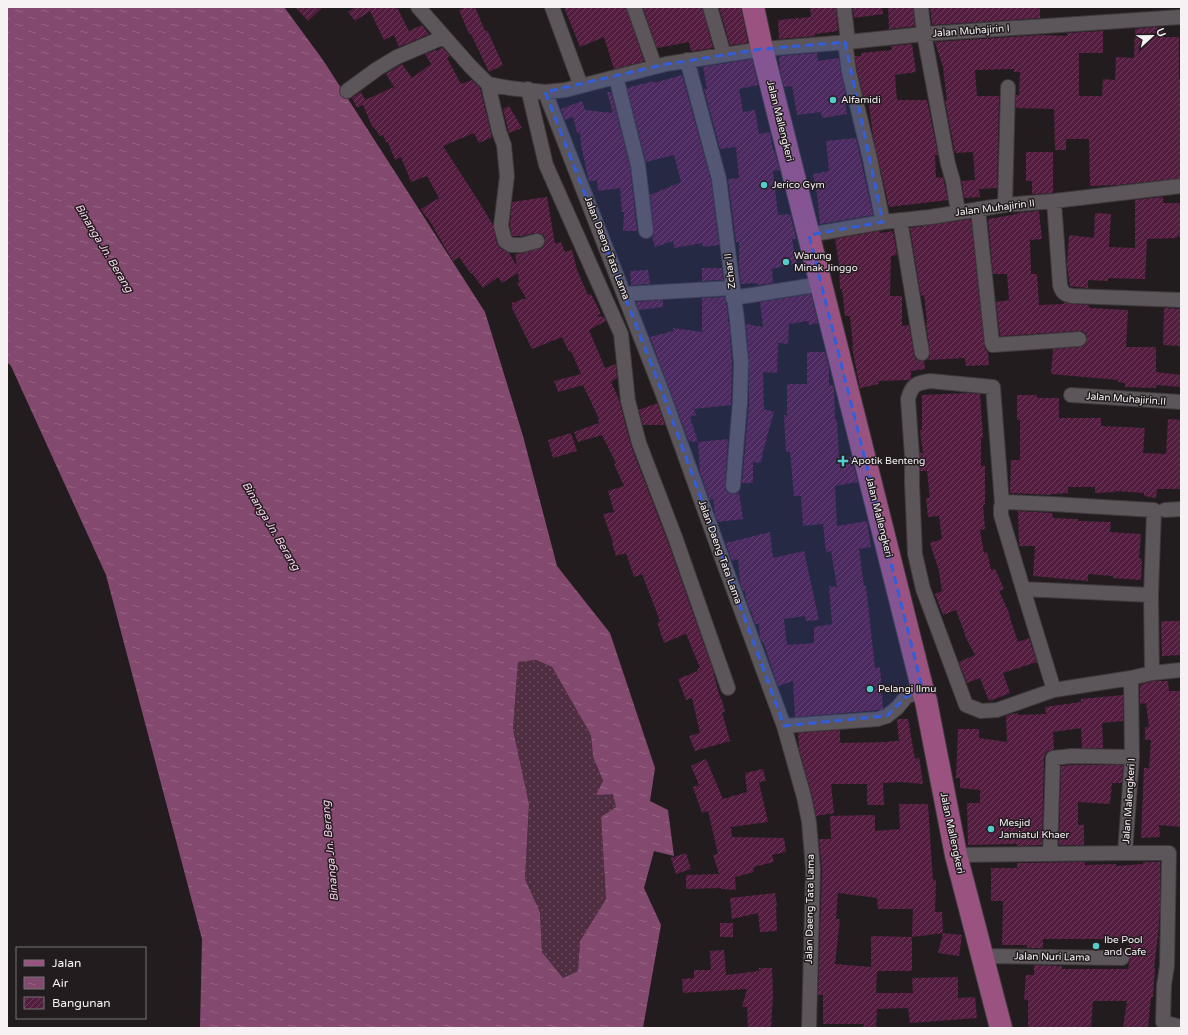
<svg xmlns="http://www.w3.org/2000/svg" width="1188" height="1035" viewBox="0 0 1188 1035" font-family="'Varela Round',sans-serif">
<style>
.grass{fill:url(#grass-dots)}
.water{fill:url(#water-ripples);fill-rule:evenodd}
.building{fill:url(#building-hatch);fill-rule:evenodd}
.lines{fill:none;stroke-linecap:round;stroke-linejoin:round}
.minor-casing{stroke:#3f3a3d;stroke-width:16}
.primary-casing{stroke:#3f3a3d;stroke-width:24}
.minor{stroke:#5c5559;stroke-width:14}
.primary{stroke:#9a5381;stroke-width:22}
.marked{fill:#335edb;fill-opacity:0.2;stroke:#335edb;stroke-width:3;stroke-dasharray:8 5;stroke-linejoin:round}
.poi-dot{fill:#53cdcb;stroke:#221c1f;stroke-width:1.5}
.labels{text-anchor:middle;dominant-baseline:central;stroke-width:3;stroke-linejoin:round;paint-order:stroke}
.street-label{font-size:10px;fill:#f6f2f4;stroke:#221c1f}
.poi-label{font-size:10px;fill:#f6f2f4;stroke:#221c1f;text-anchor:start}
.water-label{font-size:11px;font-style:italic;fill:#f8d3e8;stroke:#221c1f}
</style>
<defs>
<pattern id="grass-dots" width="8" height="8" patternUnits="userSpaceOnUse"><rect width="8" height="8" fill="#502e42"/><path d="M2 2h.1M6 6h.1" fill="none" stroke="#6a4d5e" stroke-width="1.8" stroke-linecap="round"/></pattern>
<pattern id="water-ripples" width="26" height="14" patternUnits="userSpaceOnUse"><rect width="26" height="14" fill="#84496e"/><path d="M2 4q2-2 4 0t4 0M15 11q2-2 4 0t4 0" fill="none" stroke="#966483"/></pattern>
<pattern id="building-hatch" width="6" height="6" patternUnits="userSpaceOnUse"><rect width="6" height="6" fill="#531d40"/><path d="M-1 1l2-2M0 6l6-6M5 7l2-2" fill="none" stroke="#6c3e5c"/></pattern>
</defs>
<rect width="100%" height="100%" fill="#221c1f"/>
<path class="grass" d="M536 660 552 667 591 735 593 757 603 782 614 794 616 807 601 817 606 899 580 941 578 971 563 978 542 952 540 912 525 879 529 804 513 729 518 662Z"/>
<path class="water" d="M7 7H284L323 60 485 312 523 436 557 566 610 633 655 768 650 801 668 810 674 856 654 851 644 888 661 925 643 1028H200L202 939 106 575 11 366 7 362ZM536 660 552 667 591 735 593 757 603 781 596 795 613 794 616 807 601 817 606 899 580 941 578 971 563 978 542 952 540 912 525 879 529 804 513 729 518 662Z"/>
<path class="building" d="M295 7H323L308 21Z
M355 7H397L409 31 422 25 429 34 399 47 394 35 384 40 370 11 355 21 348 12Z
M466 7H475L485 31 487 30 503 65 489 72 471 34H469L459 10Z
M564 7H626L644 61 614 69 604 37 580 47Z
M643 7H702L713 48 691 51 689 42 657 48Z
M719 7H741L748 43 730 45Z
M810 7H836L838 31 815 34V36L779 39 778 20 811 17Z
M853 7H882L883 14 854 18Z
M888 7H913L915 26 889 29Z
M930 7H1040V18L932 25Z
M1154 27 1163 28V37H1179V79H1181V178L1117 185 1090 186 1089 139H1066V150H1055L1054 109 1016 108V95H1019L1020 72H1014V69L975 70 977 96H999L997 188 979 189 980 197 964 198 962 181 975 180 973 152 955 153 945 100H947L943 67 935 42 1041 35 1067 36V33L1103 31V53H1079V96H1102L1103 79 1115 80 1116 57 1134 58 1135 29Z
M912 44 916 72 895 75 897 100H927L938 155H935L936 178 943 177 948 200 889 207 873 136 868 98 864 99 857 70 855 56H861V53L892 50 891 46Z
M442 47 450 56 447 58 461 84 472 80 480 88 492 137 479 143 474 133 443 146 476 197 493 225 497 244 500 248 509 253 517 266 515 254 524 253 543 247 545 243V238L543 235 540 233H535L521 236H512L510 225 512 202 547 197 555 244 561 242 565 252 572 250 577 270 588 295 591 294 601 314 597 315V316L604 317 606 321 589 330 605 368 616 364 617 378 611 382 619 400 631 446 667 540 713 670 720 698 721 697 725 712H722L730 741 695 751 689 736 700 733 692 698 686 700 678 679 698 671 697 669 700 668 686 634 664 643 657 622 660 621 642 574 634 577 626 553 616 556 612 543 613 542 603 514 614 512 608 491 624 486 614 464 616 463 602 435 578 442 574 432 599 423 598 419H599L583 385 558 392 554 381 581 374 571 351 569 352 562 337 532 349 512 308V303L526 298 517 283 519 282 518 273 502 283 498 277 483 288 472 273 471 274 459 257 453 261 428 218H427L421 209 439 198 427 176 411 182 401 157 395 160 388 142H386L383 135 379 136 377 131 372 126 363 105 357 108 352 98 361 92 365 100 394 87 386 74 402 64 412 78 431 64 425 54 436 50 437 51Z
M817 53 818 61 839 58 841 74 847 100 845 101 847 114 822 118 821 112 797 115 792 86 784 87 780 70 779 57H780V56Z
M752 59 758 85 739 89 743 112 755 110 759 134 770 132 773 150H774L780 170 773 171 778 215 790 214 795 233 796 239H792L797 263 772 269 773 283 758 285 757 283 741 284 739 265V242H736L728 179 739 178 736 147 720 149 704 89H707L703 67Z
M682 75 711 181 719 245 703 247 702 243 674 248 673 241 655 247 652 237 654 234V230L650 195 681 182 674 155 646 162 627 88 653 81 654 83Z
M607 92H611L630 167 637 231H623L624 212H622L620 188 598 191 597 180 589 182 581 145 580 133H577L573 117 565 120 561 109 582 101 585 110 613 113Z
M509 106 522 128 509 133 503 109Z
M856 138 873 215 820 224 817 194 813 174 829 171 826 141Z
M1026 152H1053V193L1032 194V181H1026Z
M1163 197V203H1181V237L1177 236V238L1147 239 1145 279 1108 278V281L1088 280V288L1070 286 1067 265 1069 235 1094 238 1095 213 1111 214 1109 247 1135 248V200Z
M1039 211 1042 239 1030 240 1031 274H1037L1039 305 1064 304V302L1072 304 1089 305V308L1128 310 1126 347H1156V372L1181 375V387L1156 385V388L1125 387V383L1118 382V380L1051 374 1053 349 1080 347 1083 346 1086 343 1087 339 1086 334 1082 331H1078L1000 336 996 302 1009 300 1007 274H993L988 219 1017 214V213Z
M971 219 984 344 985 349 988 352 989 365 966 366 965 358 927 360 930 356V352L926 323H927L924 295 921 296 910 228Z
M879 231 880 233 893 231 897 255 891 256 890 296H902V326L909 325 914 355 915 358 919 361H924L925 369 911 371V378L909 380 878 381 879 384 860 388 852 347H853L850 316H845L842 289H840L839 264 835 239Z
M702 268H722L723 280 702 281Z
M648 270 650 284 631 285 630 271Z
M811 294 818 323 809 325 808 321 789 324 788 344 778 343 777 373 763 372 764 409 774 412 763 451 761 463 753 462V483H742L749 404V361L746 324 763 327 760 302Z
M725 297 728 315V322H729L732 362 731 405 694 409 696 415 690 417 698 442 689 441 650 337 673 331V328L702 332V298Z
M663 300V307L639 310 636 302Z
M1164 308 1181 309V346L1163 345Z
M807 352H825L829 368V385L834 386 835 420H837L839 459 851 457 858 482 835 486 837 526 867 521 871 547 859 549 864 586H866L875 668 880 667 883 709 879 710 795 717 793 681 778 686 764 644 760 638 759 624H755L751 610H750L746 598 745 591H743L740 583 738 559 732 561 726 543 770 532 773 558 804 551 819 620 806 621 805 616 784 619 787 645 814 643V627L832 624 829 586 837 587 831 551 826 552 823 524 803 526 801 496H794L790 452H786L784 415 787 416V384H807Z
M967 393 980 394 983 438H981V466H985V504L983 505 985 529 980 530 984 553 987 552 991 570 995 569 1004 589 999 591 1010 615H1009L1018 642 1029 638 1037 662 1003 673 1010 693 989 701 980 678 967 683 959 662 975 655 964 634H965L956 610 943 615 935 594 942 591 939 571 930 543 942 539 939 516 928 517 926 498H930L927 471H920V453H923L920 430 922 429V395Z
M1017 395H1037V398H1059V418H1101V426L1145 428 1143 453 1166 454 1168 419 1181 420V489H1157L1156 498 1144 496V493L1115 491V492L1095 493V487H1068V493L1052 494V495L1010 493 1011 460H1020V420H1017Z
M657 403 665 425H643L639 410Z
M571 433 577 451 553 458 548 440Z
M728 439 725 485V489L728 493 732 494H736L739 492 743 519 718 522 715 515 713 499 710 500 700 472 698 442Z
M1018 511 1052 513 1053 518 1078 519V521L1111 522 1110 532 1141 534 1139 558 1142 559 1141 580 1113 578V576L1088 574V581L1033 576 1035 546H1019Z
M1161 621H1181V655L1162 656Z
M1153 681H1168L1169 691H1181V827L1159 825 1160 837 1141 838 1144 768H1149L1151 740H1145V727H1149L1146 703 1140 704V685Z
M1123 695V721L1102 723 1103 748H1082L1081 728 1053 732 1054 749 1048 751 1045 754 1044 758 1042 845 1017 846V844L968 845 967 803H980V790L960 788V778H956L958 729H979V738L1007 742 1006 716 1012 714 1018 713V715L1046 714 1045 707 1081 702V699Z
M897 719H908L915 759 919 757 923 784 901 782 883 783 884 805H867V784H831L834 813 816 816 812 795 799 749 798 733 840 730V743L890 742V741H899Z
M706 759 723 799 747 792 745 773 763 769 766 781 759 782 768 822 731 827 732 837 784 838 786 852 772 855 774 862 753 867 754 872 735 877 736 890 721 889V888L686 889V875L719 874 713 855 718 854 708 811 702 813 693 787 699 785 691 766Z
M1072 765H1123L1122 783H1112L1110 804 1078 802V825H1084V845H1059L1061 766Z
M899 804H928L931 852 933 880H936L935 912H942L943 933 912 937V971H877L876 993H913L912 978 958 977V998L975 997 977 1018 910 1023 908 1008 877 1009 876 1028H863L864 1024H823V995H818L822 869 819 839H831L830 816 875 815V831L900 829ZM838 893 877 898 878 909H913L912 937 871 936V967L835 964 840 919H836Z
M686 853 691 869 676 874 671 858Z
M1085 862V865L1116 864V866L1143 864V862H1160V907L1158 935 1154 968H1155L1153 997H1151L1148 1028H1123L1127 1001H1093L1091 1028H1028V1000H1024L1026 975H1034V965L1062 966V969H1128L1130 959V955L1131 939H1043V948H1027V945H1002L1003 901H991V868H1017V863Z
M775 893 777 906H776L777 931 760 932 758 913 732 919 730 898Z
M720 923H733V937H720Z
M943 933 962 935 959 956 938 953Z
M724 950 726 975 759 971V968H772L773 995 771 1028H748L747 1007H742L747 989 683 993 682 979 694 978V970H711L710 951Z"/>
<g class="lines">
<defs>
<path id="minor" d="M418 7 470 66 488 84 509 88 545 92 565 90 666 64 762 49 848 42 924 34 1181 17
M552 7 581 86
M634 7 655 67
M710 7 724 55
M844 7 848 42
M921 7 924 34 948 164 953 181 958 212
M845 42 849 72 870 159 883 222
M687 60 719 179 737 320 741 362 740 402 733 486
M616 77 638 165 646 231
M488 84 499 131 504 145 507 176 501 226 505 241 511 245H522L537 241
M528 89 546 165 621 334 628 401 639 443 675 537 728 688
M347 91 377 69 397 57 444 37
M545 92 662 392 724 564 784 726 804 797 809 822 813 869 809 1028
M1054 201 1060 285C1062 293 1065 295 1073 296L1181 300
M1005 205 1008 87
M978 209 992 343 993 345 1079 339
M900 220 922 353
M809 235 883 222 930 217 1005 205 1054 201 1181 186
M624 294 732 288
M733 298 821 284
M1071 395 1181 402
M1002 504 993 387 930 381C917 383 912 384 908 399L912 456V483L915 554 923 589 966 705 981 711 997 710 1054 690
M1165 510 1181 509
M1023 589 1151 595
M1152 673 1151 595 1154 510 1052 504 1007 502 1002 504 1001 507V515L1023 589 1054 690 1131 678 1152 673 1181 670
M784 726 878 719 887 716 897 708 907 696 923 691
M1125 853H1169L1167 966 1164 985 1163 1022 1181 1027
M1050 854 1053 758 1072 756 1132 757
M956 855 1125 853 1132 757 1131 678
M983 956 1122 958"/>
<path id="primary" d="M753 7 762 49 923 691 926 701 956 855 1001 1028"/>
</defs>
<use href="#minor" class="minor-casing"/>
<use href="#primary" class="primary-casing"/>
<use href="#minor" class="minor"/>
<use href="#primary" class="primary"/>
</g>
<path class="marked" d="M845 42 883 222 809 235 923 691 907 696 887 716 784 726 662 392 545 92 666 64 762 49Z"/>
<g class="poi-dot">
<circle cx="833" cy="100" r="4"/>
<circle cx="764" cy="185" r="4"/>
<circle cx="786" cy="262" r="4"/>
<path d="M841 455h4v4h4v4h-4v4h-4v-4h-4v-4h4z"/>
<circle cx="870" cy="689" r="4"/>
<circle cx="991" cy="829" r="4"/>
<circle cx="1096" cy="946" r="4"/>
</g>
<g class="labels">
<g class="street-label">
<text transform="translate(971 31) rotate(-4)">Jalan Muhajirin I</text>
<text transform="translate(780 121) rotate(76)">Jalan Mallengkeri</text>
<text transform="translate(995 208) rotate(-7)">Jalan Muhajirin II</text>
<text transform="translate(607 248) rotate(69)">Jalan Daeng Tata Lama</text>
<text transform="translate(730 271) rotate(-97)">Zchar II</text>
<text transform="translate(1126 399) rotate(4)">Jalan Muhajirin.II</text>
<text transform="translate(879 517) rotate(76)">Jalan Mallengkeri</text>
<text transform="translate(720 552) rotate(70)">Jalan Daeng Tata Lama</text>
<text transform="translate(1129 801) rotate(-86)">Jalan Malengkeri I</text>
<text transform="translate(952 833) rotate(78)">Jalan Mallengkeri</text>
<text transform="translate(810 909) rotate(-89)">Jalan Daeng Tata Lama</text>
<text transform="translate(1052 957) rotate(1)">Jalan Nuri Lama</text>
</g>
<g class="poi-label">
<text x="841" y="100">Alfamidi</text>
<text x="772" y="185">Jerico Gym</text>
<text x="794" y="256">Warung<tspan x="794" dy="12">Minak Jinggo</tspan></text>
<text x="851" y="461">Apotik Benteng</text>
<text x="878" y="689">Pelangi Ilmu</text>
<text x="999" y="823">Mesjid<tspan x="999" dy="12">Jamiatul Khaer</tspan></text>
<text x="1104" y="940">Ibe Pool<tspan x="1104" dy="12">and Cafe</tspan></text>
</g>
<g class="water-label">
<text transform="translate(104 248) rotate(59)">Binanga Jn. Berang</text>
<text transform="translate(271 526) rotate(59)">Binanga Jn. Berang</text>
<text transform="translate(330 851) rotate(-95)">Binanga Jn. Berang</text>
</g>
</g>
<rect width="1188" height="1035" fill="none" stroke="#f6f2f4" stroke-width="16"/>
<rect x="16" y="947" width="130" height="72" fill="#221c1f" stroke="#777274"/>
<rect x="24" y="960" width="20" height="6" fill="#9a5381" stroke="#777274"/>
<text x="52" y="967" font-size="12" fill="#f6f2f4">Jalan</text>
<rect x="24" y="977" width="20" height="12" fill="url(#water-ripples)" stroke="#777274"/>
<text x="52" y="987" font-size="12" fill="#f6f2f4">Air</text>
<rect x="24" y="997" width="20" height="12" fill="url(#building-hatch)" stroke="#777274"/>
<text x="52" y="1007" font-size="12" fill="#f6f2f4">Bangunan</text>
<g transform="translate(1152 36) rotate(68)" stroke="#221c1f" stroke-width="3" paint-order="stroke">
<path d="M0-3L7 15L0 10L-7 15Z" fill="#f6f2f4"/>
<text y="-6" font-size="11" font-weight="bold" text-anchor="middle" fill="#f6f2f4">U</text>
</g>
</svg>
